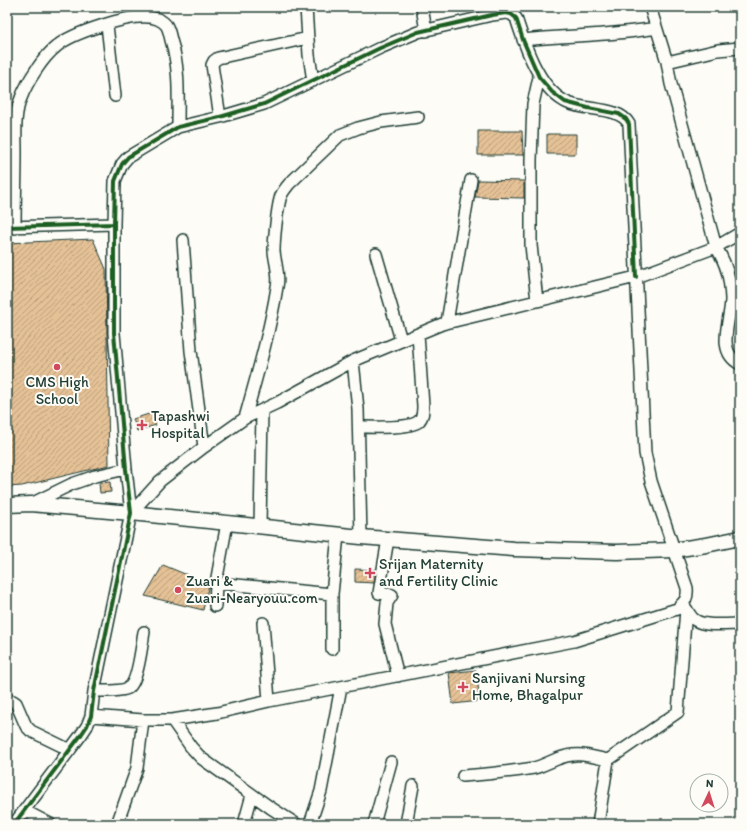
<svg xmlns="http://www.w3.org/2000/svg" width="747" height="831" viewBox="0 0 747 831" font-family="Itim,sans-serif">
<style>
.building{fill:url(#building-hatch);stroke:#1f3d34}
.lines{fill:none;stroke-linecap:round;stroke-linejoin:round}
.minor-casing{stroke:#1f3d34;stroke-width:14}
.major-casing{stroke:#1f3d34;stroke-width:17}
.minor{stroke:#fdfcf7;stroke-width:11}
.major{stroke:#fdfcf7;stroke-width:14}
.cycleway-casing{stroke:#fdfcf7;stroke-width:6}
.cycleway{stroke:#1b5e20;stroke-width:4}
.poi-dot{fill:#d1495b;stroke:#fdfcf7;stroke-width:1.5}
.labels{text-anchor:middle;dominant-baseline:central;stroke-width:4;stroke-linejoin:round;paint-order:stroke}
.poi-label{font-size:15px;fill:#1f3d34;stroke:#fdfcf7;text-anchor:start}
</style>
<defs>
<pattern id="building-hatch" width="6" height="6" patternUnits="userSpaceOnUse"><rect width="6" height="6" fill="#e5c196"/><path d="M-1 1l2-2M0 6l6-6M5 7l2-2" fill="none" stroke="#b99e7b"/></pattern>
</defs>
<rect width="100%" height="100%" fill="#fdfcf7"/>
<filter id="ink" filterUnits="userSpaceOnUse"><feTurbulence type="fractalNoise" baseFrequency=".025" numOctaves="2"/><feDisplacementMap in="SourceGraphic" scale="8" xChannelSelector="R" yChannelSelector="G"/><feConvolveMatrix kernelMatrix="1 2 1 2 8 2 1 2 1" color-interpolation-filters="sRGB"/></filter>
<g filter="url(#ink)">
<path class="building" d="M478 131H522L523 155H478Z
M547 134H576V154H547Z
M478 180 524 181V198L475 197Z
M93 239 106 269 109 465 22 486 7 487V243Z
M152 413 156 425 137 431 133 419Z
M110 482 111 492 100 493 99 483Z
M163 565 209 584 203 610 145 596Z
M355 569 376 570 374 583 355 582Z
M476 670 480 701 453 704 449 673Z"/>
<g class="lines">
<defs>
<path id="minor" d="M306 7 309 55 313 81
M422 7 426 31
M650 7 667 62 671 84 716 247C727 265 730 278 731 299 731 321 715 351 740 364
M107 25 115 96
M523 40C567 35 611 36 656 28
M667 62 718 50 740 48
M220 117 212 65 214 61 218 58 308 38
M7 227 114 224V333L126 469 131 513 94 691 91 716 87 726 81 735 14 824
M15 228C15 202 16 177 16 152 16 134 14 115 21 98 27 82 43 57 57 46 72 33 128 15 148 17 154 17 162 20 166 25 169 29 170 36 171 40 180 68 178 97 178 127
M183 240 191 351 204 447
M376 254 401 340
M537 301 531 245V160L533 104 539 77
M447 322 471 180
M353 361 358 409 361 537
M245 418C257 375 270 331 277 287 280 274 275 264 274 251 274 239 277 211 280 199 281 193 286 188 289 184L340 135 358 128 381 122 418 117
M359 427C371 427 411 429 419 421 423 417 423 412 423 406L418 334
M31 504 72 484 95 476 126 469
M131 513 160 481 204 447 245 418 277 403 353 361 442 324 636 277 716 247 740 233
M260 527 262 410
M388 539 379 593 392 595 387 603 385 624 398 676
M216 583 332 594
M215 606 216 583 227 523
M685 607C688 611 691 618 695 620 704 627 729 624 740 624
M263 623 269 701
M332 649V594L338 535
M94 691C103 691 121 692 128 688 138 683 142 643 144 632
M7 701H13L16 703 26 726 31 731 70 750
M91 716 143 720H172L217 713 269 701 574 641 677 609C685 601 688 599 687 588L651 481 645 453 629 124C619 105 582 112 564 101 538 86 525 46 516 18L511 14 506 13 492 15 418 32 380 48 264 104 220 117 178 127 128 157 122 164 115 181 114 224
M172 720 191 747 201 758 271 808 296 824
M463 776C487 774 510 772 534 768 542 766 549 762 557 759 576 751 589 756 608 760
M25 811 50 824
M117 824 137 768 143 720
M244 824 252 795
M310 824 321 791 341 687
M374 824 391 762
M406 824 413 786
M598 824 608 760 678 712 686 609"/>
<path id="major" d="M7 505 31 504 131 513 361 537 514 549 617 552 673 550 706 545 740 538"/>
</defs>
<use href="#minor" class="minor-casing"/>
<use href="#major" class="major-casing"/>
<use href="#minor" class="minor"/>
<use href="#major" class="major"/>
<defs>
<path id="cycleway" d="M114 224 115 181 122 164 128 157 178 127 220 117 264 104 380 48 418 32 492 15 506 13 511 14 516 18 523 40 539 77 552 92 565 102 588 108 619 114 626 119 629 124 636 277
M7 227 114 224V333L126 469 131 513 94 691 91 716 87 726 81 735 14 824"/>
</defs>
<use href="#cycleway" class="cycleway-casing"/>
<use href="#cycleway" class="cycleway"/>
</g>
</g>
<g class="poi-dot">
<circle cx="57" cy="367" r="4"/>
<path d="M140 419h4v4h4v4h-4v4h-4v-4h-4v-4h4z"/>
<path d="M368 567h4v4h4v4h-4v4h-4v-4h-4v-4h4z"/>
<circle cx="178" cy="590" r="4"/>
<path d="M461 681h4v4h4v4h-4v4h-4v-4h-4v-4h4z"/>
</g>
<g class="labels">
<g class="poi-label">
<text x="57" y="382" text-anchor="middle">CMS High<tspan x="57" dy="17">School</tspan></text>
<text x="151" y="416">Tapashwi<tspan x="151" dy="17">Hospital</tspan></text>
<text x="379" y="564">Srijan Maternity<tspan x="379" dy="17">and Fertility Clinic</tspan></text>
<text x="186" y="581">Zuari &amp;<tspan x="186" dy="17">Zuari-Nearyouu.com</tspan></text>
<text x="472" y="678">Sanjivani Nursing<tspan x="472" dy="17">Home, Bhagalpur</tspan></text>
</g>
</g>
<rect width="747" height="831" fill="none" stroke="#fdfcf7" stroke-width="24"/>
<rect x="12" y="12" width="723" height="807" fill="none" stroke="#1f3d34" stroke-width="1.5" filter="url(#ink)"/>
<g transform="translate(709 793) rotate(4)"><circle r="19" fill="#fdfcf7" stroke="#a4b0a9"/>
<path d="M0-3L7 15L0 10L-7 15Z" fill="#d1495b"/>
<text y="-6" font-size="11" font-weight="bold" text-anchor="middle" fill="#1f3d34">N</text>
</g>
</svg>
